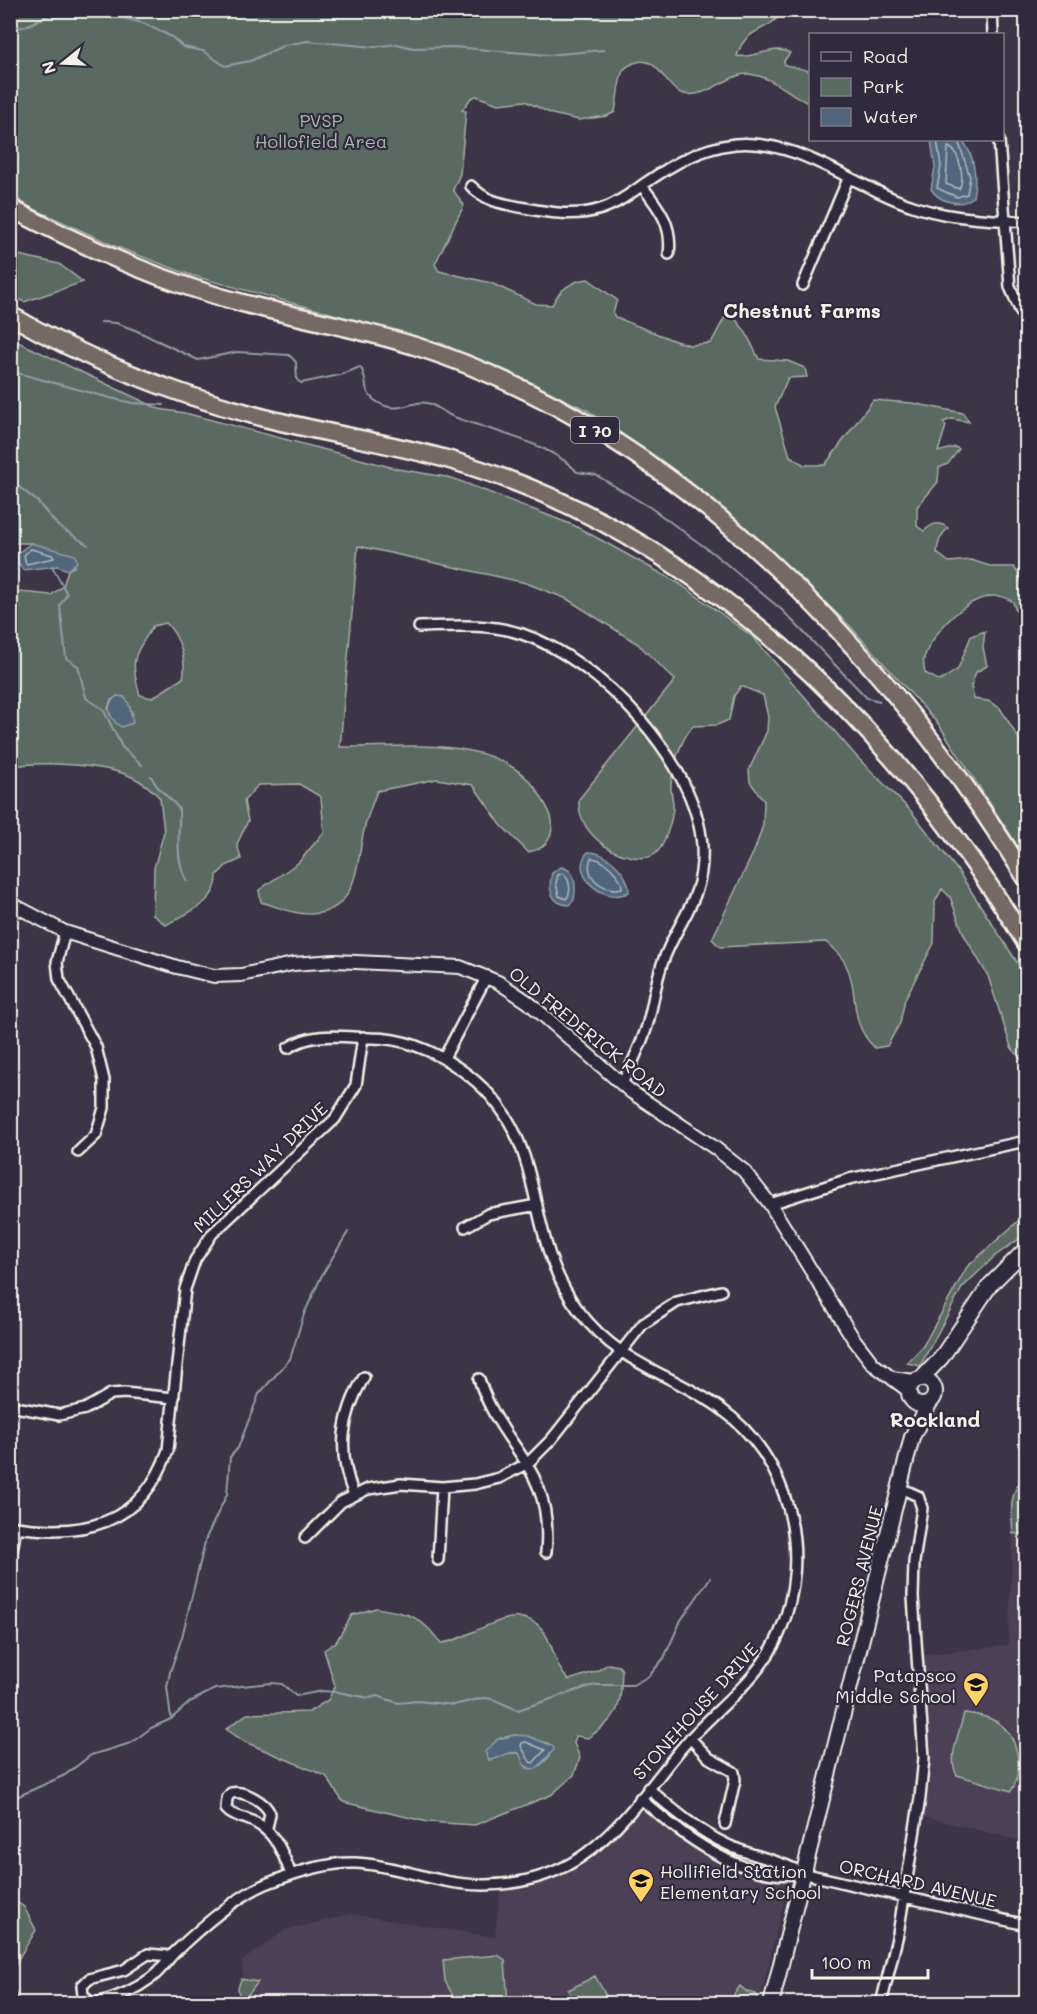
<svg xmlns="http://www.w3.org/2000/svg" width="1037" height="2014" viewBox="0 0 1037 2014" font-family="Mali,sans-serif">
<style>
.built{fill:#4b3f54}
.green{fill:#5a6b63;stroke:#a7aea6;stroke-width:1.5;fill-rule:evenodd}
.water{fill:#51667c;stroke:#929ea7;stroke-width:1.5}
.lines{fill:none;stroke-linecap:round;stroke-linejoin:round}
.shore{stroke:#b3b9bd;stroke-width:1.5}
.stream{stroke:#929ea7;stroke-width:2}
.minor-casing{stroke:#f4f1e8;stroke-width:14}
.tertiary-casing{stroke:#f4f1e8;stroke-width:16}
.secondary-casing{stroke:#f4f1e8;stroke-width:18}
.motorway-casing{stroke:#f4f1e8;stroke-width:21}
.minor{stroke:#2f2a3d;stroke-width:9}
.tertiary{stroke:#2f2a3d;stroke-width:12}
.secondary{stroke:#2f2a3d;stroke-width:14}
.motorway{stroke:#766964;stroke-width:16}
.labels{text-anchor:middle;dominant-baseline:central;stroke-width:4.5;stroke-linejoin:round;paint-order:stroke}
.shield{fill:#2f2a3d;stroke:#b9b5b5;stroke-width:1.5}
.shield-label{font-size:16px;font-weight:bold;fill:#f4f1e8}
.park-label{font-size:18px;fill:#afb5ac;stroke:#2f2a3d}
.street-label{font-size:18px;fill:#f4f1e8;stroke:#2f2a3d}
.poi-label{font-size:18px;fill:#f4f1e8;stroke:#2f2a3d;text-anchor:end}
.neighbourhood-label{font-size:20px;font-weight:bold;fill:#f4f1e8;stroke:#2f2a3d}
</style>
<rect width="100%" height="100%" fill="#3c3447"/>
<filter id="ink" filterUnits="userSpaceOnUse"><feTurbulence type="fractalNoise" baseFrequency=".0167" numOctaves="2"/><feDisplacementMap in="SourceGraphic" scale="12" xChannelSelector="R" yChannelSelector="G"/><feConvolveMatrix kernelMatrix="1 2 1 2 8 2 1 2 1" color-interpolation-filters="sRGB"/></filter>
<g filter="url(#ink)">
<path class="built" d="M1026 1533V1842L924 1817 930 1781 922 1655 1008 1645 1013 1534Z
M637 1810 650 1812 693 1844 785 1882 786 1894 759 2003H245L242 1961 285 1930 351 1914 495 1937 500 1890 536 1884 572 1869 615 1836Z"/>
<path class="green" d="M10 11H783C768 34 746 25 737 56 755 59 773 44 790 53L784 61 785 65 810 71V104C789 94 773 77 749 74 730 72 707 99 684 94 663 89 660 53 634 63 630 65 625 67 623 71 619 78 617 102 615 112L607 116 579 120 552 114 525 101 498 104 476 96 471 98 462 110 466 111 460 174 453 190 464 205 435 264 439 271 491 283 536 304 552 305C559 290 572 281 588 279L617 300 613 313 615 317 675 341 690 345 711 343 725 317 733 316 745 331 759 359 788 361 805 368 807 377 788 378 775 407 790 456 804 465H825L873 400 912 403 963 413 969 422 952 419 943 422 946 426 938 452 955 447 959 449 948 464 939 468 938 482 917 507V526L924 531C933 523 938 521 948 528 941 535 937 543 937 553L949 562 971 560 993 567H1014C1023 580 1027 596 1020 610L1016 611 1013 602C981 579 933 629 924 658 923 662 924 668 925 673L940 681 958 669 971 636 985 631 983 647 987 666 976 672 971 686 974 699 988 701 1000 708 1026 750V859L939 725 851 627 759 540 688 483 587 410 443 344 190 275 117 247 30 207 11 195Z
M10 253 59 264 83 282 24 302 11 295Z
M10 338 159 409 185 413 398 469 452 478 573 525 601 540 680 584 753 637 857 757 911 811 958 871 1026 976V1066L1011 1047 988 976 964 935 950 897 942 889 935 902 934 943 905 999 900 1023 887 1046 875 1048C846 1020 861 993 845 963 841 955 832 948 826 942L720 947 712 939 755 849 763 825 764 801 750 782 749 770 767 731 768 717 763 695 741 686 734 696 729 720 717 725 693 726C681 739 672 767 671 785 670 793 674 800 673 808 672 820 665 847 655 854 649 859 640 858 633 857 606 853 577 829 579 799L675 680 638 644 567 599 526 583 358 546 340 747C403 748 502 732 540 795 546 806 554 816 552 829 550 843 541 850 528 852L501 825 473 785 437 779 377 791C373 802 368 814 365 826 356 860 360 913 310 914 295 915 275 906 261 902L259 890 299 862 324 832 321 797 299 784 258 785 244 801 248 821 237 844 241 859 226 866 217 875C218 903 188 912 166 925L153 915 154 868 164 832 160 798C152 789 141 781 130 776 104 765 38 760 11 767V591L51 595 63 586 68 570 75 566 31 543H11ZM166 623C180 637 187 660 183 678L152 698 140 695C129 658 134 657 153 626ZM124 697 133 714 110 715 108 708 111 700Z
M1026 1214V1234L995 1256 962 1288 920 1366 907 1363 923 1346 967 1267Z
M1026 1474V1533L1013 1534C1011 1508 1008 1494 1026 1474Z
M1026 1558V1634L1021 1629V1561Z
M376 1608C412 1614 419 1615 441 1643 468 1642 514 1598 541 1628 556 1645 552 1665 569 1680L597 1671 608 1664 619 1666 622 1670C620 1710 621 1714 588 1738L576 1736 574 1743 580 1758 574 1775 551 1795 475 1825 428 1822 343 1802 326 1776 245 1742 226 1729 247 1714 309 1712 328 1700 335 1686 324 1650 336 1642 352 1615ZM514 1735 548 1743 549 1757 537 1768H527L519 1753H506L498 1739Z
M964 1713C975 1714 987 1716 997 1722 1018 1735 1025 1771 1011 1791L957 1775C947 1758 960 1732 964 1713Z
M14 1900 24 1907 36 1930C22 1957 0 1971 21 2003H11L10 1901Z
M498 1955 505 1960 508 2003H457L445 1981 443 1960Z
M595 1976 610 2003H576L568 1990Z
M241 1979 258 1982 248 1995 251 2003H240L238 1988Z
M740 1986 747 1992 756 1994 759 2003 734 2002V1994Z"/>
<path class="water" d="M931 140H962C975 155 977 178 973 197 961 208 939 202 931 189L935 167Z
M31 543 75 555 77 562 68 570 57 566 23 570 17 561 18 553Z
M117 696 124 697 129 704 133 723 121 727C110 719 103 705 117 696Z
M588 852C606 851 629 873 629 892 604 906 568 873 588 852Z
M561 867C577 870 576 887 574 900L569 905C550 904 548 888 552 873Z
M515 1735 528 1736 553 1746 554 1750 537 1768 531 1769 524 1765 519 1753C507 1750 501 1759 489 1760L485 1752 498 1739Z"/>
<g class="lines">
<path class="shore" d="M937 140 941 166 937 188 957 197 967 194 970 177 958 140
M948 147C960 151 965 179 959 189L946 184Z
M31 549 52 555 54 558 26 564 24 555Z
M591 858C603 858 622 876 622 888 604 893 583 877 591 858Z
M563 873C570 879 572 893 566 899L559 896 556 883 558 875Z
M526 1742 545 1750 533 1763 530 1762 521 1746 522 1743Z"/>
<path class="stream" d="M10 28 24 27 57 11 112 15 143 23 172 37 183 47 203 51 225 66 250 61 285 45 308 41 374 47 397 44 413 48 453 47 548 55 604 50
M101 322 116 323 135 330 198 360 237 352 289 355 296 362 297 380 301 383 340 375 360 367C368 376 362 390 373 399 398 419 412 397 430 404 438 407 445 413 454 417 489 430 553 444 577 472L596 475 651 508 713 553 782 610 867 698 880 701
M10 371 110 398 133 403 164 405
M10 389 13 401 10 414
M10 480 37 501 58 526 88 545
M52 566 67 594 60 605 66 658 78 666 86 698 103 709 122 747 142 765
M151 776C157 791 170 796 179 809 180 835 174 857 187 881
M171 1719 167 1687 170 1672 182 1637 206 1538 227 1494 230 1457 238 1448 259 1394 290 1359 304 1314 322 1275 348 1232
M10 1800 65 1775 91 1755 131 1743 151 1728 171 1719 190 1702 215 1689 271 1683 282 1684 296 1696 322 1691 338 1692 369 1698 378 1696 398 1703 418 1701 454 1705 483 1698 492 1699 518 1710 584 1688 595 1685H633L649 1676 664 1658 681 1620 710 1578"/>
<defs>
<path id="minor" d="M992 10 993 34
M999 140 1010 287 1026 324
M471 186C486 202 504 204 525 208 550 213 576 217 601 209 617 204 631 193 644 184 673 164 700 148 735 144 797 138 853 186 910 205 948 219 987 219 1026 222
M642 186C659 208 673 225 669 254
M803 285 848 179
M419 627C454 626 489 623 522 634 599 659 697 762 702 846 705 901 678 918 662 964 655 984 653 1006 647 1026 641 1046 631 1065 622 1084
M65 932 57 962 59 979 96 1047 104 1080V1108L96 1135 78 1152
M444 1058 487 976
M770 1204 849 1179 1026 1141
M465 1227 488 1214 537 1205
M479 1379C502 1451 554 1465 546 1552
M10 1406 59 1415 85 1409 111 1394 124 1393 174 1398
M354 1495C337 1453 341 1416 364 1377
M10 1526C83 1538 142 1526 168 1450L185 1289 195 1260 212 1234 335 1119 356 1085 363 1037
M305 1538 341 1502 368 1489 401 1484 442 1487 475 1484 499 1478 528 1463 551 1440 643 1324 677 1302 721 1291
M438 1560 442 1487
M10 1564 16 1527
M690 1738 709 1758 734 1772 735 1780 725 1824
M648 1788C673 1810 698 1831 728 1845 753 1857 779 1859 802 1873L1026 1925
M640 1798C680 1834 745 1884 802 1873
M267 1828 270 1814C266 1802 244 1790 231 1793L227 1798 226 1809C232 1816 239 1816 247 1819 274 1829 282 1849 291 1875
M170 1956 148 1954 124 1970 89 1979 82 1986 83 1995 91 2003H96C116 1998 135 1990 151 1978 161 1971 166 1961 174 1953 200 1928 238 1894 271 1882 297 1872 327 1862 355 1863 383 1864 412 1874 440 1880 490 1891 546 1884 588 1852 624 1825 651 1785 680 1750 713 1710 760 1681 780 1632 813 1554 790 1458 720 1408 669 1372 621 1366 579 1311 517 1229 555 1135 460 1069 434 1051 404 1038 372 1038 343 1037 313 1031 288 1048
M881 2004 898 1934 920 1798 924 1758 913 1597 914 1562 922 1508 918 1496 900 1488"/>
<path id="tertiary" d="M10 903 65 932 177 967 214 976 241 975 293 964 335 961 460 967 498 982 528 1002 630 1091 715 1148 744 1171 770 1204 853 1338 873 1364 909 1391
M892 1378 914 1381"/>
<path id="secondary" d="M909 1392a13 13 0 1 1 26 0a13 13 0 1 1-26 0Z
M921 1379 941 1358 990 1285 1026 1249
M771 2004 912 1437 929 1404"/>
<path id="motorway" d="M10 208C87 248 166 284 250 305 305 319 361 329 415 346 676 429 886 652 1026 878
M10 315C87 360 172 393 257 416 321 433 387 442 450 460 700 533 894 726 1026 943"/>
</defs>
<use href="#minor" class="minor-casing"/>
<use href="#tertiary" class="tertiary-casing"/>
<use href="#secondary" class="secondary-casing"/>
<use href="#motorway" class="motorway-casing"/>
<use href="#minor" class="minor"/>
<use href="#tertiary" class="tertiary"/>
<use href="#secondary" class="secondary"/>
<use href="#motorway" class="motorway"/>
</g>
</g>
<defs>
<symbol id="school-pin" viewBox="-11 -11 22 30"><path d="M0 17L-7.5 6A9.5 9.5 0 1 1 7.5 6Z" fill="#ffd166" stroke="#2f2a3d"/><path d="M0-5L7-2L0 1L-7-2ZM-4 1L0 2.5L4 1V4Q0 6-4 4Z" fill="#111"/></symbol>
</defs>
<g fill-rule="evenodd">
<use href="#school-pin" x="961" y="1670" width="30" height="40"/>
<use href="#school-pin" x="626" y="1866" width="30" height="40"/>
</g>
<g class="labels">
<rect class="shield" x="571" y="417" width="48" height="26" rx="4.5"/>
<g class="shield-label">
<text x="595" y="430">I 70</text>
</g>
<g class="park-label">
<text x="321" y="120">PVSP<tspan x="321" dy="21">Hollofield Area</tspan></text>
</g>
<g class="street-label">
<text transform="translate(588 1032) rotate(39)">OLD FREDERICK ROAD</text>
<text transform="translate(260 1167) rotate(-44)">MILLERS WAY DRIVE</text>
<text transform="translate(859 1576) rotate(-76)">ROGERS AVENUE</text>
<text transform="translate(695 1711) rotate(-48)">STONEHOUSE DRIVE</text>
<text transform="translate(918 1883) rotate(13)">ORCHARD AVENUE</text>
</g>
<g class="poi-label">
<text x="956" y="1675">Patapsco<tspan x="956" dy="21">Middle School</tspan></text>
<text x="660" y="1871" text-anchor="start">Hollifield Station<tspan x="660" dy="21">Elementary School</tspan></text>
</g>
<g class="neighbourhood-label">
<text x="802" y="310">Chestnut Farms</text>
<text x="935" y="1419">Rockland</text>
</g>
</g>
<rect width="1037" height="2014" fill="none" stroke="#2f2a3d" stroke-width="36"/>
<rect x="18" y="18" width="1001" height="1978" fill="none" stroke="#f4f1e8" stroke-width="2" filter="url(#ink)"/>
<rect x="809" y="33" width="195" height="108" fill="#2f2a3d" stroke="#7e7a81" stroke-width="1.5"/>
<rect x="821" y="52" width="30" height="9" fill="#2f2a3d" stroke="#7e7a81" stroke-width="1.5"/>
<text x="863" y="63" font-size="18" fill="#f4f1e8">Road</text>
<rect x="821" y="78" width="30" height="18" fill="#5a6b63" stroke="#7e7a81" stroke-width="1.5"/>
<text x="863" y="93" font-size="18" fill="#f4f1e8">Park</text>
<rect x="821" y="108" width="30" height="18" fill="#51667c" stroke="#7e7a81" stroke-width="1.5"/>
<text x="863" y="123" font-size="18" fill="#f4f1e8">Water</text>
<g transform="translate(63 63) rotate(252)" stroke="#2f2a3d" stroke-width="4.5" paint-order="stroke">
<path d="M0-4.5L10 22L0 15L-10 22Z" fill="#f4f1e8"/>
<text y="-9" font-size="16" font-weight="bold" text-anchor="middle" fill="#f4f1e8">N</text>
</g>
<path d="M812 1969v9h116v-9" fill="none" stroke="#f4f1e8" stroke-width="3"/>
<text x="821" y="1969" font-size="18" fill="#f4f1e8" stroke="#2f2a3d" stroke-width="4.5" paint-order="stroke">100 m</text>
</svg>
